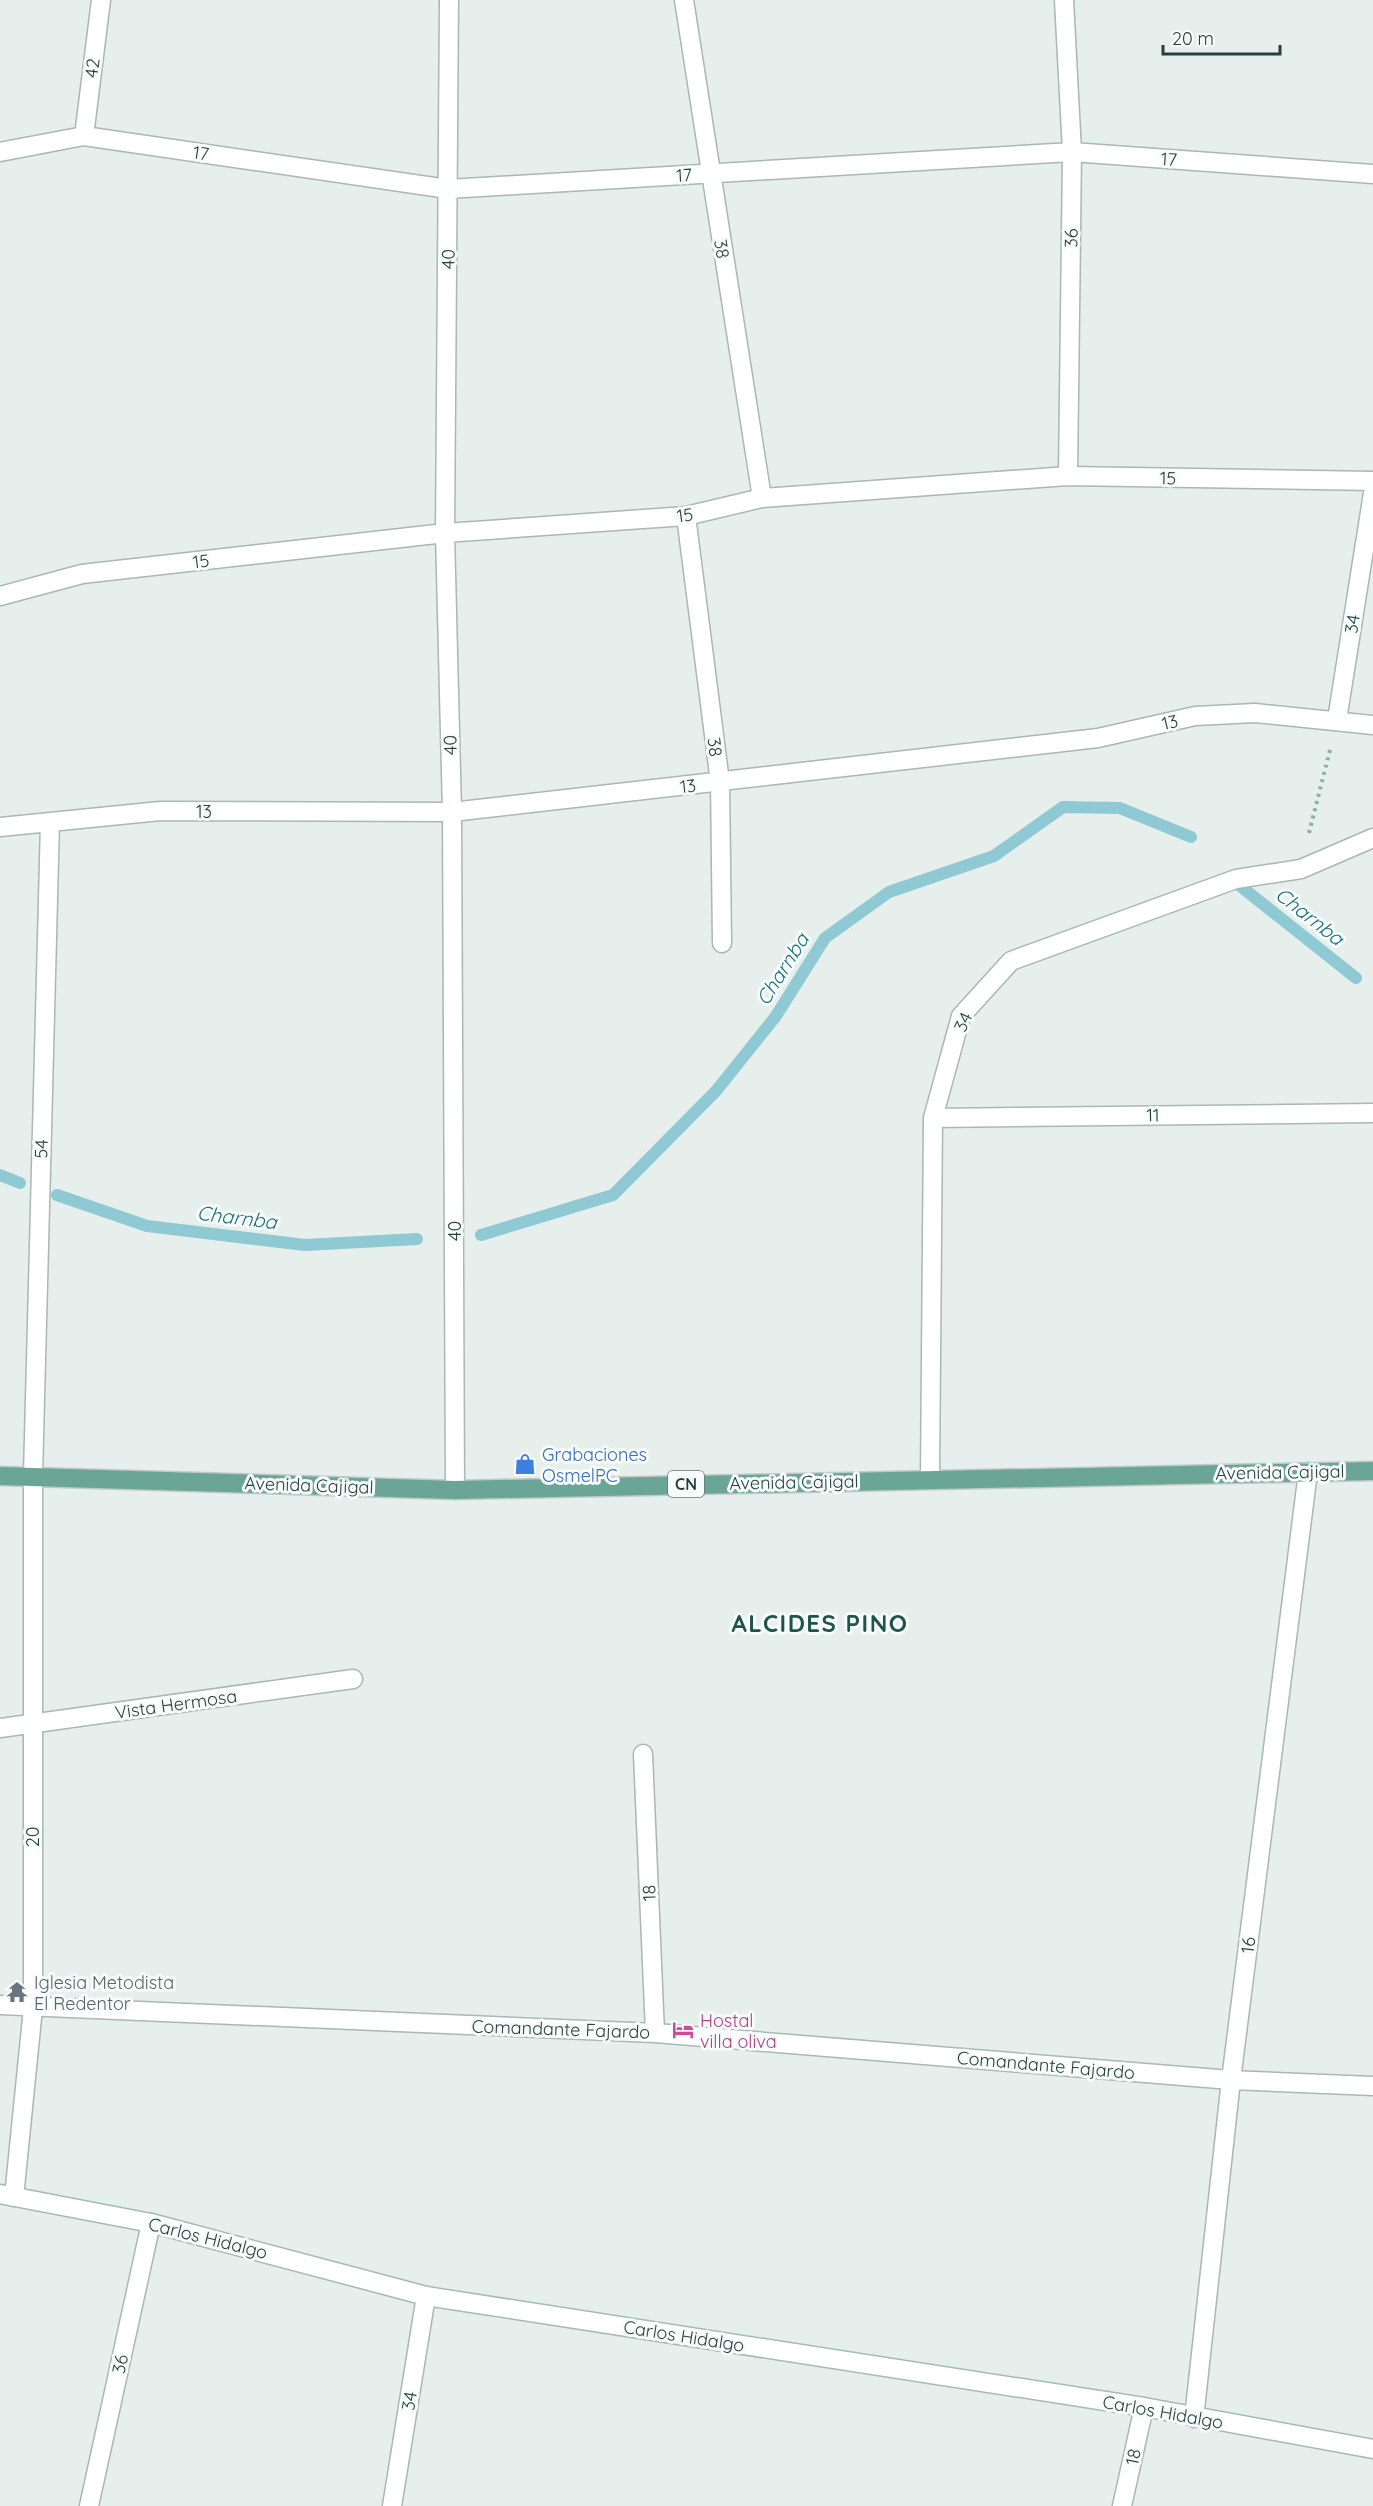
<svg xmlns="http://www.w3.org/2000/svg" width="1373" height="2506" viewBox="0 0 1373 2506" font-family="Quicksand,sans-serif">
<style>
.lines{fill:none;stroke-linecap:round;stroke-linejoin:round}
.stream{stroke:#8ec9d4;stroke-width:12}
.lane-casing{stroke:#a8b8b2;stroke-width:21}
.street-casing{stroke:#a8b8b2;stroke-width:21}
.secondary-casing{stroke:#a4bbb3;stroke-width:21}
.primary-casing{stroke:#c2cac8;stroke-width:21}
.path{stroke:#86b3a5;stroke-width:4;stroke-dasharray:3 4.5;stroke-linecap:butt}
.lane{stroke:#fff;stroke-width:18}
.street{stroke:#fff;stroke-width:18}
.secondary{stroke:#fff;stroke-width:18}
.primary{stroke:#6aa596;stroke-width:18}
.labels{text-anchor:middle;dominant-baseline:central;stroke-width:6;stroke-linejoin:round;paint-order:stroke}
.shield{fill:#f7fbf9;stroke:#637a73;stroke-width:1.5}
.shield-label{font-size:16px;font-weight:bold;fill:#24423a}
.street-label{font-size:18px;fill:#24423a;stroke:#f7fbf9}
.shop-label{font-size:18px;fill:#366cbe;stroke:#f7fbf9;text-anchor:start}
.worship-label{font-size:18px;fill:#5b616d;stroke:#f7fbf9;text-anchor:start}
.hotel-label{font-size:18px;fill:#b23c85;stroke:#f7fbf9;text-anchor:start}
.water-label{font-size:20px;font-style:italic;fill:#1c6f80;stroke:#f7fbf9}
.district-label{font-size:24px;font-weight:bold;letter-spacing:1.5px;fill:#1f5548;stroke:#f7fbf9}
</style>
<rect width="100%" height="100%" fill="#e6efeb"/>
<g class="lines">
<path class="stream" d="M1239 885 1356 978
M0 1175 20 1183
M57 1195 147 1226 305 1245 417 1239
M481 1235 613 1195 716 1091 776 1016 825 938 889 892 994 856 1063 807 1120 808 1191 837"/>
<defs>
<path id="lane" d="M1122 2506 1144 2407"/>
<path id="street" d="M449 0 445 533 452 812 455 1490
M684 0 762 498
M1064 0 1072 152 1068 476
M84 136 101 0
M0 152 84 136 448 189 1072 152 1373 174
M686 516 720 782 722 943
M0 596 82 574 445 533 686 516 762 498 1068 476 1373 481
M1337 720 1373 493
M0 827 160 811 452 812 1098 738 1195 716 1255 713 1373 725
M933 1118 1373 1113
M930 1478 933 1118 961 1016 1011 961 1236 879 1301 869 1373 838
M0 1728 353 1679
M643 1754 655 2033
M0 2005 655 2033 1231 2080 1373 2086
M14 2197 33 2008V1476L50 822
M1194 2418 1231 2080 1308 1472
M89 2506 151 2223
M392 2506 426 2296"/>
<path id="secondary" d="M0 2194 151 2223 426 2296 1144 2407 1373 2449"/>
<path id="primary" d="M0 1476 455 1490 1373 1471"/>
</defs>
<use href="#lane" class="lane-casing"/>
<use href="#street" class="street-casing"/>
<use href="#secondary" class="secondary-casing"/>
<use href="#primary" class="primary-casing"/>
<path class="path" d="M1309 833 1330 750"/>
<use href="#lane" class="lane"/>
<use href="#street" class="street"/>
<use href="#secondary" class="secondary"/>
<use href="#primary" class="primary"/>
</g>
<defs>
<symbol id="shop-bare" viewBox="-9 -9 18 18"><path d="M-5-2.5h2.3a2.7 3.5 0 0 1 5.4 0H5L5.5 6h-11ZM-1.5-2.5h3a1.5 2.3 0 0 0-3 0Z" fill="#3f7fe0" stroke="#f7fbf9" stroke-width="2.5" paint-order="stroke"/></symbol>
<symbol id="temple-bare" viewBox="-9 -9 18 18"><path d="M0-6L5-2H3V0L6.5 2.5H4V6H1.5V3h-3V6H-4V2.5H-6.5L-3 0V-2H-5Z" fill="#6b7280" stroke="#f7fbf9" stroke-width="2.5" paint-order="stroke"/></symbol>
<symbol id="hotel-bare" viewBox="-9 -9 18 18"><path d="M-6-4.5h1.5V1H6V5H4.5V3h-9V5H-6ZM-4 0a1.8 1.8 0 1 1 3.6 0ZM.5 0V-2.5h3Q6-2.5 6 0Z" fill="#d1479c" stroke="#f7fbf9" stroke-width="2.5" paint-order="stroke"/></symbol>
</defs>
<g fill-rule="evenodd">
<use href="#shop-bare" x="510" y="1449" width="30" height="30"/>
<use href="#temple-bare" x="2" y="1977" width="30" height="30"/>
<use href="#hotel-bare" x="668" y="2015" width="30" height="30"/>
</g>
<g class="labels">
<rect class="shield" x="668" y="1471" width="36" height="26" rx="4.5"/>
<g class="shield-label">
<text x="686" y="1484">CN</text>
</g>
<g class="street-label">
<text transform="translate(92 68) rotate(-83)">42</text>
<text transform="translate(201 153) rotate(8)">17</text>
<text transform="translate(1169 159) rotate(4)">17</text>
<text transform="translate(684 175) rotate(-3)">17</text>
<text transform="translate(1071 238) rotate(-89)">36</text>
<text transform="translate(722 249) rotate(81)">38</text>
<text transform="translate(448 259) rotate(-89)">40</text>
<text transform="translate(1168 478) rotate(1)">15</text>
<text transform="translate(685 515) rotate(-8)">15</text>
<text transform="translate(201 561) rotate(-7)">15</text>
<text transform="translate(1352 624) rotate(-81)">34</text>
<text transform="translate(1170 722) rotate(-13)">13</text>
<text transform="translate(450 745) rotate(-91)">40</text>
<text transform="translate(715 747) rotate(83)">38</text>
<text transform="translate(688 786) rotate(-6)">13</text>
<text x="204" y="811">13</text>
<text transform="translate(963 1022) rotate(-64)">34</text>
<text transform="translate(1153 1115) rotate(-1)">11</text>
<text transform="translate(41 1149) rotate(-88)">54</text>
<text transform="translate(454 1231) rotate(-90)">40</text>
<text transform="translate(1280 1472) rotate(-1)">Avenida Cajigal</text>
<text transform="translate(794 1482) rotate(-1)">Avenida Cajigal</text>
<text transform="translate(309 1485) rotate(2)">Avenida Cajigal</text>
<text transform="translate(176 1704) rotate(-8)">Vista Hermosa</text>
<text transform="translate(32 1837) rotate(-90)">20</text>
<text transform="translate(649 1893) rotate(-92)">18</text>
<text transform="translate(1248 1945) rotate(-83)">16</text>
<text transform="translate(561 2029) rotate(2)">Comandante Fajardo</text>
<text transform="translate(1046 2065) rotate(5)">Comandante Fajardo</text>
<text transform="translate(208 2238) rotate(14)">Carlos Hidalgo</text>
<text transform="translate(684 2336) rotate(9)">Carlos Hidalgo</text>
<text transform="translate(120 2364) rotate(-78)">36</text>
<text transform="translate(409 2401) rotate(-81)">34</text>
<text transform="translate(1163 2412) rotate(10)">Carlos Hidalgo</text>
<text transform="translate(1133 2457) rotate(-78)">18</text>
</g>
<g class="shop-label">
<text x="542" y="1454">Grabaciones<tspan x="542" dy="21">OsmelPC</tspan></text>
</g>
<g class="worship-label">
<text x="34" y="1982">Iglesia Metodista<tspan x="34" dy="21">El Redentor</tspan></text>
</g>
<g class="hotel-label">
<text x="700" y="2020">Hostal<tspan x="700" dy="21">villa oliva</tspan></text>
</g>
<g class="water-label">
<text transform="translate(1310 916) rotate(38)">Charnba</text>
<text transform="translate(782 969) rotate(-58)">Charnba</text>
<text transform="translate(237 1217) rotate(7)">Charnba</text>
</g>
<g class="district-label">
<text x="820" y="1623">ALCIDES PINO</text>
</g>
</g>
<path d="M1163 45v9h117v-9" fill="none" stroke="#24423a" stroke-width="3"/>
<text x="1172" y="45" font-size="18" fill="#24423a" stroke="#f7fbf9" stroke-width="4.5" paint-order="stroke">20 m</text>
</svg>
